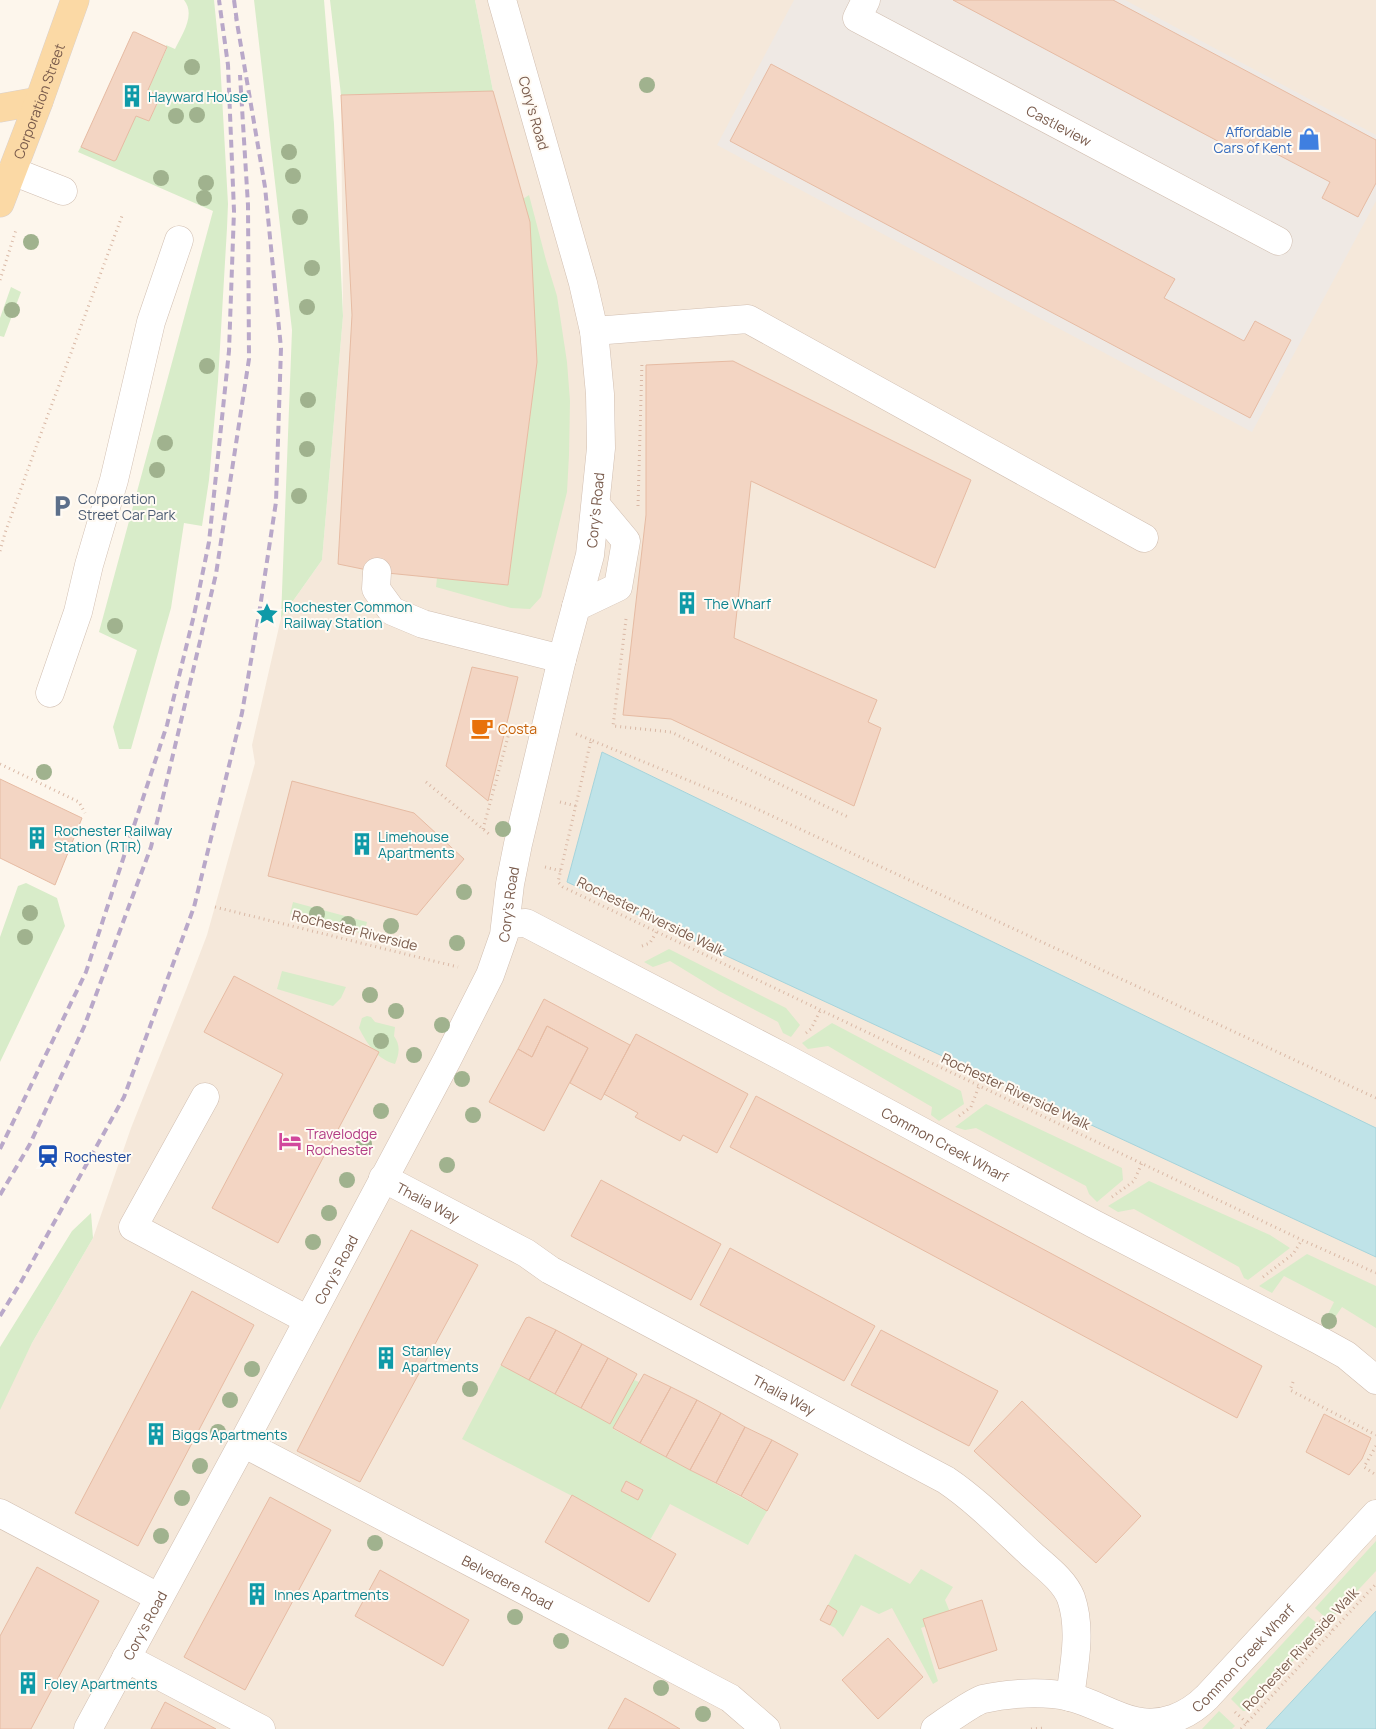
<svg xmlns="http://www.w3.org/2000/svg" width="1376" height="1729" viewBox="0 0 1376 1729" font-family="Manrope,sans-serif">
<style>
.residential{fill:#f5e8da}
.industrial{fill:#efe9e4}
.green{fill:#d8ecc9}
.water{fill:#bfe3e8;stroke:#a5d3da}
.building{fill:#f3d5c3;stroke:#e6bba3}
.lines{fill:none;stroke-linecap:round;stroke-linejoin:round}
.minor-casing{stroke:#d1beb0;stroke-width:29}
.major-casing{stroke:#dad1cd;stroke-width:29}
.path{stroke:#d9b8a5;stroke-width:3;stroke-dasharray:1 4;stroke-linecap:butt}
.minor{stroke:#fff;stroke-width:28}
.major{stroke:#fbd9a5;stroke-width:28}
.rail{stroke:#b9a8c9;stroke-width:4;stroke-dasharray:8 5;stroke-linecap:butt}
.tree{fill:#a0b28e}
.labels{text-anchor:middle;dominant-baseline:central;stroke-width:4;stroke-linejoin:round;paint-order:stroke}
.culture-label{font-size:14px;fill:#0d838f;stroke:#fffaf3;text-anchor:start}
.street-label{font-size:14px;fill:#7a5c4d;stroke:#fffaf3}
.shop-label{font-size:14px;fill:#366cbe;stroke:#fffaf3;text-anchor:end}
.service-label{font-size:14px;fill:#4e5e75;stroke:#fffaf3;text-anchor:start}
.food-label{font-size:14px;fill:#c56008;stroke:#fffaf3;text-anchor:start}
.hotel-label{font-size:14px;fill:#b23c85;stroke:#fffaf3;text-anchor:start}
.transit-label{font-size:14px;fill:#164399;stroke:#fffaf3;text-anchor:start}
</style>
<rect width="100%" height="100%" fill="#fdf6ec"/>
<path class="residential" d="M475 0H1376V1128L602 752 567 882 1376 1257V1611L1266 1729H0V1406L32 1343 93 1238 131 1128 186 990 207 935 255 763 252 745 281 618 322 560 343 316 341 95 493 91Z"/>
<path class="industrial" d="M794 0H1125L1376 135V201L1252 432 717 145Z"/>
<path class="green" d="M184 0H214L220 60 228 204 227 228 218 381 209 480 202 526 184 523 171 608 131 749H119L113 727 137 650 99 632 213 211 78 152 81 146 115 161 136 116 149 121 161 96 148 90 167 48 166 45 175 49C182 34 196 15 184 0Z
M254 0H324L334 124 343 316 322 560 281 618 292 330Z
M330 0H475L493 91 341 95Z
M529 195 546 260 557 296 567 362 570 401 569 455 567 492 541 597 530 609 511 608 436 587 437 578 508 585 537 362 530 240 523 199Z
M11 287 21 292 4 337 0 336V318Z
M26 883 57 898 65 926 0 1062V937L18 886Z
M293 902 367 922 364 934 290 914Z
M669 949 786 1008 800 1025 791 1037 783 1033 778 1022 719 991 670 961 653 967 644 962Z
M282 971 346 987 341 998 333 1006 277 989Z
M367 1016 371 1017 375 1022 395 1027 394 1036C401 1046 399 1054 395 1064 377 1059 367 1044 359 1028L362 1018Z
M832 1023 961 1091 964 1104 939 1121 931 1115 932 1107 828 1046 808 1049 802 1043Z
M986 1104 1122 1168 1123 1180 1097 1202 1089 1194 1086 1186 976 1128 965 1130 955 1127Z
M1149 1181 1270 1235 1290 1248 1248 1280 1244 1278 1239 1267 1134 1209 1118 1212 1108 1206Z
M91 1213 93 1238 32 1343 0 1410V1347L72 1231Z
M1307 1254 1376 1286V1328L1342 1307 1329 1326 1323 1324 1334 1302 1284 1276 1272 1293 1259 1286Z
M501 1365 610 1424 634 1380 639 1382 613 1429 767 1511 748 1545 670 1504 650 1540 599 1510 462 1439Z
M1376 1541V1571L1329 1621 1315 1608Z
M855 1554 910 1584 921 1569 953 1587 945 1600 952 1617 921 1628 938 1681 933 1684 892 1608 879 1614 861 1605 843 1637 835 1628 820 1620Z
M1308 1616 1323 1628 1322 1630 1246 1711H1243L1231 1699Z
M1219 1711 1235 1726 1232 1729H1202Z"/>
<path class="water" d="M602 752 1376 1128V1257L567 882Z
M1376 1611V1729H1266Z"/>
<path class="building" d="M953 0H1113L1376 140V183L1358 217 1322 198 1330 182 1250 140 1242 154Z
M133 32H135L167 47 148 90 160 97 149 121 136 116 116 160 114 161 81 147Z
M771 64 1175 279 1164 298 1244 341 1255 321 1291 340 1250 418 730 141Z
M493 91 530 222 537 362 508 585 377 572 338 564 352 315 341 95Z
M733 361 971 480 935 568 751 481 734 638 877 700 868 722 881 728 854 806 671 719 623 715 646 515V365Z
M472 667 518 677 488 801 446 766Z
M0 779 82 818 55 885 0 858Z
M292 781 414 813 464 859 417 915 268 876Z
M234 976 379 1052 278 1243 212 1208 283 1074 204 1032Z
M544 999 630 1045 601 1100 570 1083 588 1048 547 1026 532 1057 518 1049Z
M547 1026 588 1048 544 1131 489 1102 518 1049 532 1057Z
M636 1034 748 1094 717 1153 683 1135 680 1141 635 1117 638 1113 604 1094Z
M756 1096 1262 1366 1237 1418 730 1147Z
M601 1180 721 1244 691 1300 571 1236Z
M411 1230 478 1265 360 1482 297 1451Z
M730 1248 875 1326 844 1381 700 1305Z
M192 1291 254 1325 138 1546 75 1513Z
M529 1317 556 1330 529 1380 501 1365 526 1318Z
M556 1330 582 1344 555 1394 529 1380Z
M881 1330 998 1391 969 1446 851 1385Z
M582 1344 608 1358 581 1408 555 1394Z
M608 1358 637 1374 610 1424 581 1408Z
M644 1374 671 1387 640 1443 613 1428Z
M671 1387 697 1400 666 1457 640 1443Z
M697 1400 721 1413 690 1470 666 1457Z
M1022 1401 1141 1516 1096 1563 974 1451Z
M721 1413 745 1427 716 1483 690 1470Z
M1324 1414 1371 1438 1362 1459 1349 1475 1306 1452Z
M745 1427 772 1440 741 1496 716 1483Z
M772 1440 798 1454 767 1511 741 1496Z
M626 1481 643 1490 638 1500 621 1491Z
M572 1495 676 1554 649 1602 545 1542Z
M270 1497 331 1530 245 1690 184 1657Z
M37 1567 99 1601 31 1729H0V1636Z
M380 1570 469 1620 443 1666 355 1616Z
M982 1600 997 1650 939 1669 923 1619Z
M828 1605 837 1611 830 1625 820 1620Z
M888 1638 923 1677 878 1719 842 1680Z
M625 1698 658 1716 680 1729H608Z
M165 1702 216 1729H151Z"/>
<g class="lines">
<defs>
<g id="minor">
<path id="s1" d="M866 0 857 18 1278 241"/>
<path d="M12 171 63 191"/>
<path d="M594 331 748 319 1144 538"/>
<path d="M377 572 376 589 392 611 423 624 562 659"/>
<path d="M576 607 618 587 626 541 596 505"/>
<path d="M50 693 78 612 89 565 114 480 151 322 179 240"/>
<path id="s2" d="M506 924 526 923 787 1059 1094 1224 1317 1339 1346 1355 1376 1380"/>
<path d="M205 1097 133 1227 308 1320"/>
<path id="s3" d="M383 1178 526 1253 550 1270 946 1480C977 1501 1003 1528 1030 1553 1044 1566 1064 1580 1071 1598 1082 1630 1074 1666 1070 1697"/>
<path id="s4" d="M243 1443 730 1698 766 1729"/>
<path d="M0 1513 158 1597"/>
<path d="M126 1658 261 1729"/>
<path id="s5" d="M88 1729 243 1443 447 1060 490 975 504 935 510 884 518 844 562 659 590 555 601 448 600 394 594 331 583 283 502 0"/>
<path id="s6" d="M935 1729C945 1722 973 1702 983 1699 1009 1693 1044 1691 1070 1697 1092 1702 1113 1716 1135 1721 1162 1727 1188 1716 1207 1697L1376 1514"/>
</g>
<g id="major">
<path d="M0 108 39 101"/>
<path id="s7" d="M0 203 39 101 75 0"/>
</g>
</defs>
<use href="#minor" class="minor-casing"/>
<use href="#major" class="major-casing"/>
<path class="path" d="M0 280 16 230
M638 506 642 361
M0 551 5 533 36 447 122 216
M626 619 613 726 671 732 848 817
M576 734 591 740
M0 764 79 802 85 813
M426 782 489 834
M560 802 576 806
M483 829 509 733
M545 867 561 871
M215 907 458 967
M642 946 650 943 657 931
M806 1033 811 1029 820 1011
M1376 1098 755 808 591 740 558 882 563 887 1302 1240 1376 1273
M959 1116 971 1107 979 1086
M1112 1197 1134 1181 1142 1163
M1263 1277 1293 1254 1302 1240
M1293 1382 1290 1390 1376 1435
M1376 1446 1364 1467 1376 1475
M1320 1620 1333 1630
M1235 1712 1247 1723
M1031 1729 1045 1728
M1241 1729 1376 1584"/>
<use href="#minor" class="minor"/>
<use href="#major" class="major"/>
<path class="rail" d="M234 0 237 22
M0 1149 86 972 167 725 194 615 209 542 229 351 234 211 228 65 219 0
M0 1195 30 1144 84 1027 151 847 216 574 249 359 248 205 240 75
M0 1316 21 1282 124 1097 194 907 242 713 259 614 276 502 281 348 265 187 236 17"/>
</g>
<g class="tree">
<circle cx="192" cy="67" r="8"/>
<circle cx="647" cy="85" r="8"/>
<circle cx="197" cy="115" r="8"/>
<circle cx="176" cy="116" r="8"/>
<circle cx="289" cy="152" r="8"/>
<circle cx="293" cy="176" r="8"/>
<circle cx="161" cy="178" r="8"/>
<circle cx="206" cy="183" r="8"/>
<circle cx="204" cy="198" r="8"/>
<circle cx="300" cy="217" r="8"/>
<circle cx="31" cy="242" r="8"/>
<circle cx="312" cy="268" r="8"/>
<circle cx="307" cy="307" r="8"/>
<circle cx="12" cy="310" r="8"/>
<circle cx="207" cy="366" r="8"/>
<circle cx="308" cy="400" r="8"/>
<circle cx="165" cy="443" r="8"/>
<circle cx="307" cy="449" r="8"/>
<circle cx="157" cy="470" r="8"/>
<circle cx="299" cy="496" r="8"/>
<circle cx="115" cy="626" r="8"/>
<circle cx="44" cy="772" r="8"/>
<circle cx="503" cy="829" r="8"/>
<circle cx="464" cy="892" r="8"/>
<circle cx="30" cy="913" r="8"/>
<circle cx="317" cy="914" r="8"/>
<circle cx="348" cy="924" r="8"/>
<circle cx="391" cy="926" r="8"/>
<circle cx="25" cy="937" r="8"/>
<circle cx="457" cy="943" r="8"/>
<circle cx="370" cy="995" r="8"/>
<circle cx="396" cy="1011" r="8"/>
<circle cx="442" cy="1025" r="8"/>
<circle cx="381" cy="1041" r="8"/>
<circle cx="414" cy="1055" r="8"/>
<circle cx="462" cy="1079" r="8"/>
<circle cx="381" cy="1111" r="8"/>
<circle cx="473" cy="1115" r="8"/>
<circle cx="364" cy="1144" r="8"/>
<circle cx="447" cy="1165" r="8"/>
<circle cx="347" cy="1180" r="8"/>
<circle cx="329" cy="1213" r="8"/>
<circle cx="313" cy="1242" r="8"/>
<circle cx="1329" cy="1321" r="8"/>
<circle cx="252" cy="1369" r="8"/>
<circle cx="470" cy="1389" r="8"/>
<circle cx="230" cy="1400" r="8"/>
<circle cx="218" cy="1432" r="8"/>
<circle cx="200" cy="1466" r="8"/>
<circle cx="182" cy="1498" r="8"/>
<circle cx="161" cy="1536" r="8"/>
<circle cx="375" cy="1543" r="8"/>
<circle cx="515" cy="1617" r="8"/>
<circle cx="561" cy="1641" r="8"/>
<circle cx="661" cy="1688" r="8"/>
<circle cx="703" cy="1714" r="8"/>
</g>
<defs>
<symbol id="building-bare" viewBox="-9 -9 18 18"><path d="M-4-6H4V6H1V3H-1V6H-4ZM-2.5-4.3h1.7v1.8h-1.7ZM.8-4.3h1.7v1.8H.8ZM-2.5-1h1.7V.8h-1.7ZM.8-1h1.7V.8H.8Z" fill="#0f9aa8" stroke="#fffaf3" stroke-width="2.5" paint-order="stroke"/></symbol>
<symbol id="shop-bare" viewBox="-9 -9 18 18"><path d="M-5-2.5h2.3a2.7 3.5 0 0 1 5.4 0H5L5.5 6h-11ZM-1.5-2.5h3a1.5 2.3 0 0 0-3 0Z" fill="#3f7fe0" stroke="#fffaf3" stroke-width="2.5" paint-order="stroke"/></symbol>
<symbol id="parking-bare" viewBox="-9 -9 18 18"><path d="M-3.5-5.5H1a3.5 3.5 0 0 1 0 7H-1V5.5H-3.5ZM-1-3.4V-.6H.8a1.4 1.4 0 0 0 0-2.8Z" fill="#5c6f8a" stroke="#fffaf3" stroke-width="2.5" paint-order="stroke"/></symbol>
<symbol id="sight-bare" viewBox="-9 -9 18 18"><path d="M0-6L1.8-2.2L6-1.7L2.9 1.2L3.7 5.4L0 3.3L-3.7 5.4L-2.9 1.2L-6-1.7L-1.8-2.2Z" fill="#0f9aa8" stroke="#fffaf3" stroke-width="2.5" paint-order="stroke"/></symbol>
<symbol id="cafe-bare" viewBox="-9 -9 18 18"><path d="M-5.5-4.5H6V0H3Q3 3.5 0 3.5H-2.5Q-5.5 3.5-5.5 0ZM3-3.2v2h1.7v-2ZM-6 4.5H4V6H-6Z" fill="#e8710a" stroke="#fffaf3" stroke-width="2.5" paint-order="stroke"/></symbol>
<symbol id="hotel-bare" viewBox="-9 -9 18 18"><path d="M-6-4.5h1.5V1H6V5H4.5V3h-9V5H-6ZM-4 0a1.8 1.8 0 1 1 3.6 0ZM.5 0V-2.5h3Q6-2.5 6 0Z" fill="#d1479c" stroke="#fffaf3" stroke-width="2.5" paint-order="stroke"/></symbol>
<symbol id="station-bare" viewBox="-9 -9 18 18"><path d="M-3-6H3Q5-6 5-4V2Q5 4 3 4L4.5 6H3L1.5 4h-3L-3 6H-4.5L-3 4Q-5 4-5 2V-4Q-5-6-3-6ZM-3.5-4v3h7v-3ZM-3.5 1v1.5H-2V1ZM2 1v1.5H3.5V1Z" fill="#1a4fb4" stroke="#fffaf3" stroke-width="2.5" paint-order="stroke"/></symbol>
</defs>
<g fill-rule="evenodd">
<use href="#building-bare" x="116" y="80" width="32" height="32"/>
<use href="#shop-bare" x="1293" y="123" width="32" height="32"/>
<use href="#parking-bare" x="46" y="490" width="32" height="32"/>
<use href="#building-bare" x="671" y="587" width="32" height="32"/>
<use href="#sight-bare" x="251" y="598" width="32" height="32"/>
<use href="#cafe-bare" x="466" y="712" width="32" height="32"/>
<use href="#building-bare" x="21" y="822" width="32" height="32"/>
<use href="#building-bare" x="346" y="828" width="32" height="32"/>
<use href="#hotel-bare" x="274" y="1125" width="32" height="32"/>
<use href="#station-bare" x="32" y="1140" width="32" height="32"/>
<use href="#building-bare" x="370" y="1342" width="32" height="32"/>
<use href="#building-bare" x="140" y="1418" width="32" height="32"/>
<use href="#building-bare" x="241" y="1578" width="32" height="32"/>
<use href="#building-bare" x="12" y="1667" width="32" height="32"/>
</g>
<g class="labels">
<g class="culture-label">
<text x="148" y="96">Hayward House</text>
<text x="704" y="603">The Wharf</text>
<text x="284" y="606">Rochester Common<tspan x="284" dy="16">Railway Station</tspan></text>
<text x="54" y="830">Rochester Railway<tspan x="54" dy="16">Station (RTR)</tspan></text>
<text x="378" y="836">Limehouse<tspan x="378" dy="16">Apartments</tspan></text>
<text x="402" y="1350">Stanley<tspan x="402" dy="16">Apartments</tspan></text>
<text x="172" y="1434">Biggs Apartments</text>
<text x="274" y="1594">Innes Apartments</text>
<text x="44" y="1683">Foley Apartments</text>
</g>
<g class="street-label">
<text stroke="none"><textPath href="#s7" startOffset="109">Corporation Street</textPath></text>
<text transform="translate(534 113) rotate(74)">Cory's Road</text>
<text stroke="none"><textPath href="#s1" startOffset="249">Castleview</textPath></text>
<text stroke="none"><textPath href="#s5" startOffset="1332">Cory's Road</textPath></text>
<text stroke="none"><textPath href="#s5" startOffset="928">Cory's Road</textPath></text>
<text transform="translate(651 916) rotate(26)">Rochester Riverside Walk</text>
<text transform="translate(355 930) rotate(14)">Rochester Riverside</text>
<text transform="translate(1016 1091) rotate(25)">Rochester Riverside Walk</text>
<text stroke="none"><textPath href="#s2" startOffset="494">Common Creek Wharf</textPath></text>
<text stroke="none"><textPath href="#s3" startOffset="51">Thalia Way</textPath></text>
<text stroke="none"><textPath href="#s5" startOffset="522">Cory's Road</textPath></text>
<text stroke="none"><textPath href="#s3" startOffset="456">Thalia Way</textPath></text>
<text stroke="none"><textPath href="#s4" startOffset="299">Belvedere Road</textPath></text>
<text stroke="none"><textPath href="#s5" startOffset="118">Cory's Road</textPath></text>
<text transform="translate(1300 1649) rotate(-47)">Rochester Riverside Walk</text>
<text stroke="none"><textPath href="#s6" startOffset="346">Common Creek Wharf</textPath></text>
</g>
<g class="shop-label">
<text x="1292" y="131">Affordable<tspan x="1292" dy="16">Cars of Kent</tspan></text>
</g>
<g class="service-label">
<text x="78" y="498">Corporation<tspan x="78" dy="16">Street Car Park</tspan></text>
</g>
<g class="food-label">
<text x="498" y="728">Costa</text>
</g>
<g class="hotel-label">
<text x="306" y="1133">Travelodge<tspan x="306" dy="16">Rochester</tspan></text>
</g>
<g class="transit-label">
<text x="64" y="1156">Rochester</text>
</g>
</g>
</svg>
